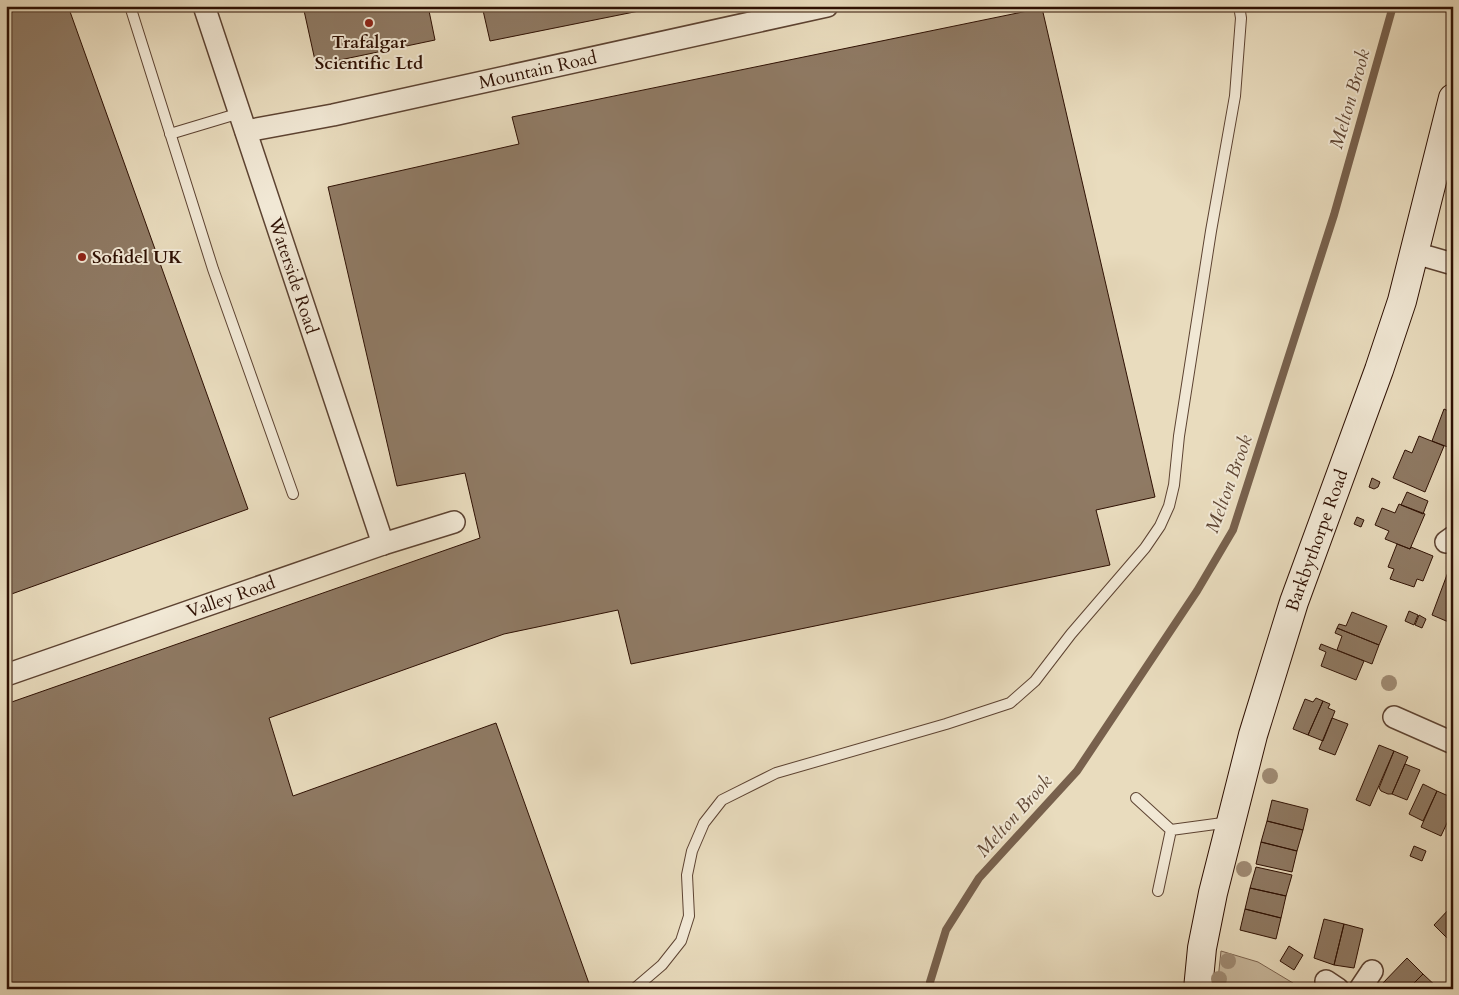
<svg xmlns="http://www.w3.org/2000/svg" width="1459" height="995" viewBox="0 0 1459 995" font-family="Cardo,serif">
<style>
.green{fill:#c9b99e;stroke:#7c6450}
.lines{fill:none;stroke-linecap:round;stroke-linejoin:round}
.stream{stroke:#78614d;stroke-width:8}
.building{fill:#8f7a64;stroke:#2e1003}
.lane-casing{stroke:#5d4332;stroke-width:12}
.street-casing{stroke:#5d4332;stroke-width:24}
.secondary-casing{stroke:#2e1003;stroke-width:30}
.lane{stroke:#f1e8d5;stroke-width:10}
.street{stroke:#f1e8d5;stroke-width:21}
.secondary{stroke:#f1e8d5;stroke-width:28}
.tree{fill:#a08c75}
.poi-dot{fill:#8f2418;stroke:#f1e8d5;stroke-width:2}
.labels{text-anchor:middle;dominant-baseline:central;stroke-width:4;stroke-linejoin:round;paint-order:stroke}
.poi-label{font-size:18px;font-weight:bold;fill:#2e1003;stroke:#f1e8d5}
.street-label{font-size:18px;fill:#2e1003;stroke:#f1e8d5}
.water-label{font-size:19px;font-style:italic;fill:#5f4634;stroke:#f1e8d5}
</style>
<rect width="100%" height="100%" fill="#e9dcbe"/>
<filter id="stains"><feTurbulence type="fractalNoise" baseFrequency=".004" numOctaves="4"/><feColorMatrix values="0 0 0 0 .2 0 0 0 0 .09 0 0 0 0 .02 0 0 0 .5 -.17"/></filter>
<radialGradient id="worn" r=".72"><stop offset=".6" stop-color="#630" stop-opacity="0"/><stop offset="1" stop-color="#630" stop-opacity=".3"/></radialGradient>
<path class="green" d="M1221 951 1258 962 1293 983 1291 989H1217Z"/>
<g class="lines">
<path class="stream" d="M931 989 930 982 946 930 979 878 1077 771 1197 591 1233 530 1334 215 1393 6"/>
</g>
<path class="building" d="M6 6H68L248 509 6 596Z
M303 6H428L435 40 316 65Z
M482 6H638L639 11 490 41Z
M1042 8 1155 497 1096 510 1110 565 631 664 618 610 504 634 269 718 293 796 496 723 591 989H6V704L480 538 465 473 397 486 328 187 519 144 512 117Z
M1444 409 1453 413V449L1432 441Z
M1419 436 1444 446 1425 492 1393 478 1405 450 1412 453Z
M1372 478 1380 482 1378 487 1374 489 1369 487Z
M1407 492 1428 501 1423 514 1401 505Z
M1399 504 1425 514 1410 549 1385 539 1389 531 1375 525 1382 508 1395 513Z
M1357 517 1364 520 1361 527 1354 524Z
M1397 544 1410 549 1411 547 1433 556 1423 581 1417 579 1414 587 1390 579 1394 569 1388 567Z
M1451 564 1453 565V618L1451 623 1432 615Z
M1409 611 1418 615 1414 625 1405 621Z
M1352 612 1387 626 1379 645 1337 628 1339 624 1346 626Z
M1419 615 1426 619 1422 628 1415 625Z
M1337 628 1379 645 1372 664 1337 650 1342 636 1335 633Z
M1321 644 1364 661 1356 680 1321 666 1326 652 1319 649Z
M1316 698 1323 701 1308 735 1293 729 1305 699 1313 702Z
M1323 701 1330 704 1328 708 1335 711 1323 741 1308 735Z
M1332 718 1348 724 1335 755 1319 749Z
M1379 745 1394 751 1370 806 1356 800Z
M1394 751 1408 757 1392 794H1388L1381 791 1379 788Z
M1405 764 1420 770 1407 800 1392 794Z
M1423 784 1437 791 1423 821 1409 814Z
M1437 791 1453 798V810L1441 836 1421 827Z
M1272 800 1308 809 1303 830 1267 821Z
M1267 821 1303 830 1297 851 1261 842Z
M1261 842 1297 851 1292 872 1256 864Z
M1414 846 1426 851 1422 861 1410 856Z
M1256 867 1292 875 1286 896 1250 888Z
M1250 888 1286 896 1281 918 1245 909Z
M1451 907 1453 908V944L1434 925Z
M1245 909 1281 918 1276 939 1240 930Z
M1324 919 1344 924 1334 965 1314 958Z
M1344 924 1363 929 1354 968 1334 965Z
M1289 946 1303 955 1294 970 1280 961Z
M1407 958 1423 974 1408 989H1386L1381 985Z
M1423 974 1439 989H1408Z"/>
<g class="lines">
<defs>
<path id="lane" d="M130 6 213 269 293 494
M170 134 240 113
M1136 798 1171 830
M1158 891 1171 830 1230 822
M634 989 662 965 681 941 689 916 687 875 692 851 704 823 722 800 776 773 946 724 1010 703 1035 681 1071 634 1145 548 1160 526 1169 506 1174 485 1179 436 1211 231 1235 96 1241 18 1239 6"/>
<g id="street">
<path id="s1" d="M204 6 383 544"/>
<path id="s2" d="M246 131 333 115 827 6"/>
<path d="M1415 253 1453 264"/>
<path d="M1446 542 1453 537"/>
<path id="s3" d="M6 675 383 544 454 522"/>
<path d="M1394 717 1453 743"/>
<path d="M1326 981 1338 989"/>
<path d="M1360 989 1372 971"/>
</g>
<g id="secondary">
<path id="s4" d="M1198 989 1202 948 1213 893 1253 735 1294 602 1379 370 1402 301 1453 98"/>
</g>
</defs>
<use href="#lane" class="lane-casing"/>
<use href="#street" class="street-casing"/>
<use href="#secondary" class="secondary-casing"/>
<use href="#lane" class="lane"/>
<use href="#street" class="street"/>
<use href="#secondary" class="secondary"/>
</g>
<g class="tree">
<circle cx="1389" cy="683" r="8"/>
<circle cx="1270" cy="776" r="8"/>
<circle cx="1244" cy="869" r="8"/>
<circle cx="1228" cy="961" r="8"/>
<circle cx="1219" cy="979" r="8"/>
</g>
<g class="poi-dot">
<circle cx="369" cy="23" r="5"/>
<circle cx="82" cy="257" r="5"/>
</g>
<g class="labels">
<g class="poi-label">
<text x="369" y="42">Trafalgar<tspan x="369" dy="21">Scientific Ltd</tspan></text>
<text x="92" y="257" text-anchor="start">Sofidel UK</text>
</g>
<g class="street-label">
<text stroke="none"><textPath href="#s2" startOffset="298">Mountain Road</textPath></text>
<text stroke="none"><textPath href="#s1" startOffset="284">Waterside Road</textPath></text>
<text stroke="none"><textPath href="#s4" startOffset="465">Barkbythorpe Road</textPath></text>
<text stroke="none"><textPath href="#s3" startOffset="238">Valley Road</textPath></text>
</g>
<g class="water-label">
<text transform="translate(1350 99) rotate(-74)">Melton Brook</text>
<text transform="translate(1229 484) rotate(-70)">Melton Brook</text>
<text transform="translate(1014 816) rotate(-48)">Melton Brook</text>
</g>
</g>
<rect width="1459" height="995" fill="none" stroke="#e9dcbe" stroke-width="25"/>
<rect x="8" y="8" width="1444" height="980" fill="none" stroke="#2e1003" stroke-width="2.5"/>
<rect x="12" y="12" width="1434" height="970" fill="none" stroke="#2e1003"/>
<rect width="100%" height="100%" filter="url(#stains)"/>
<rect width="100%" height="100%" fill="url(#worn)"/>
</svg>
